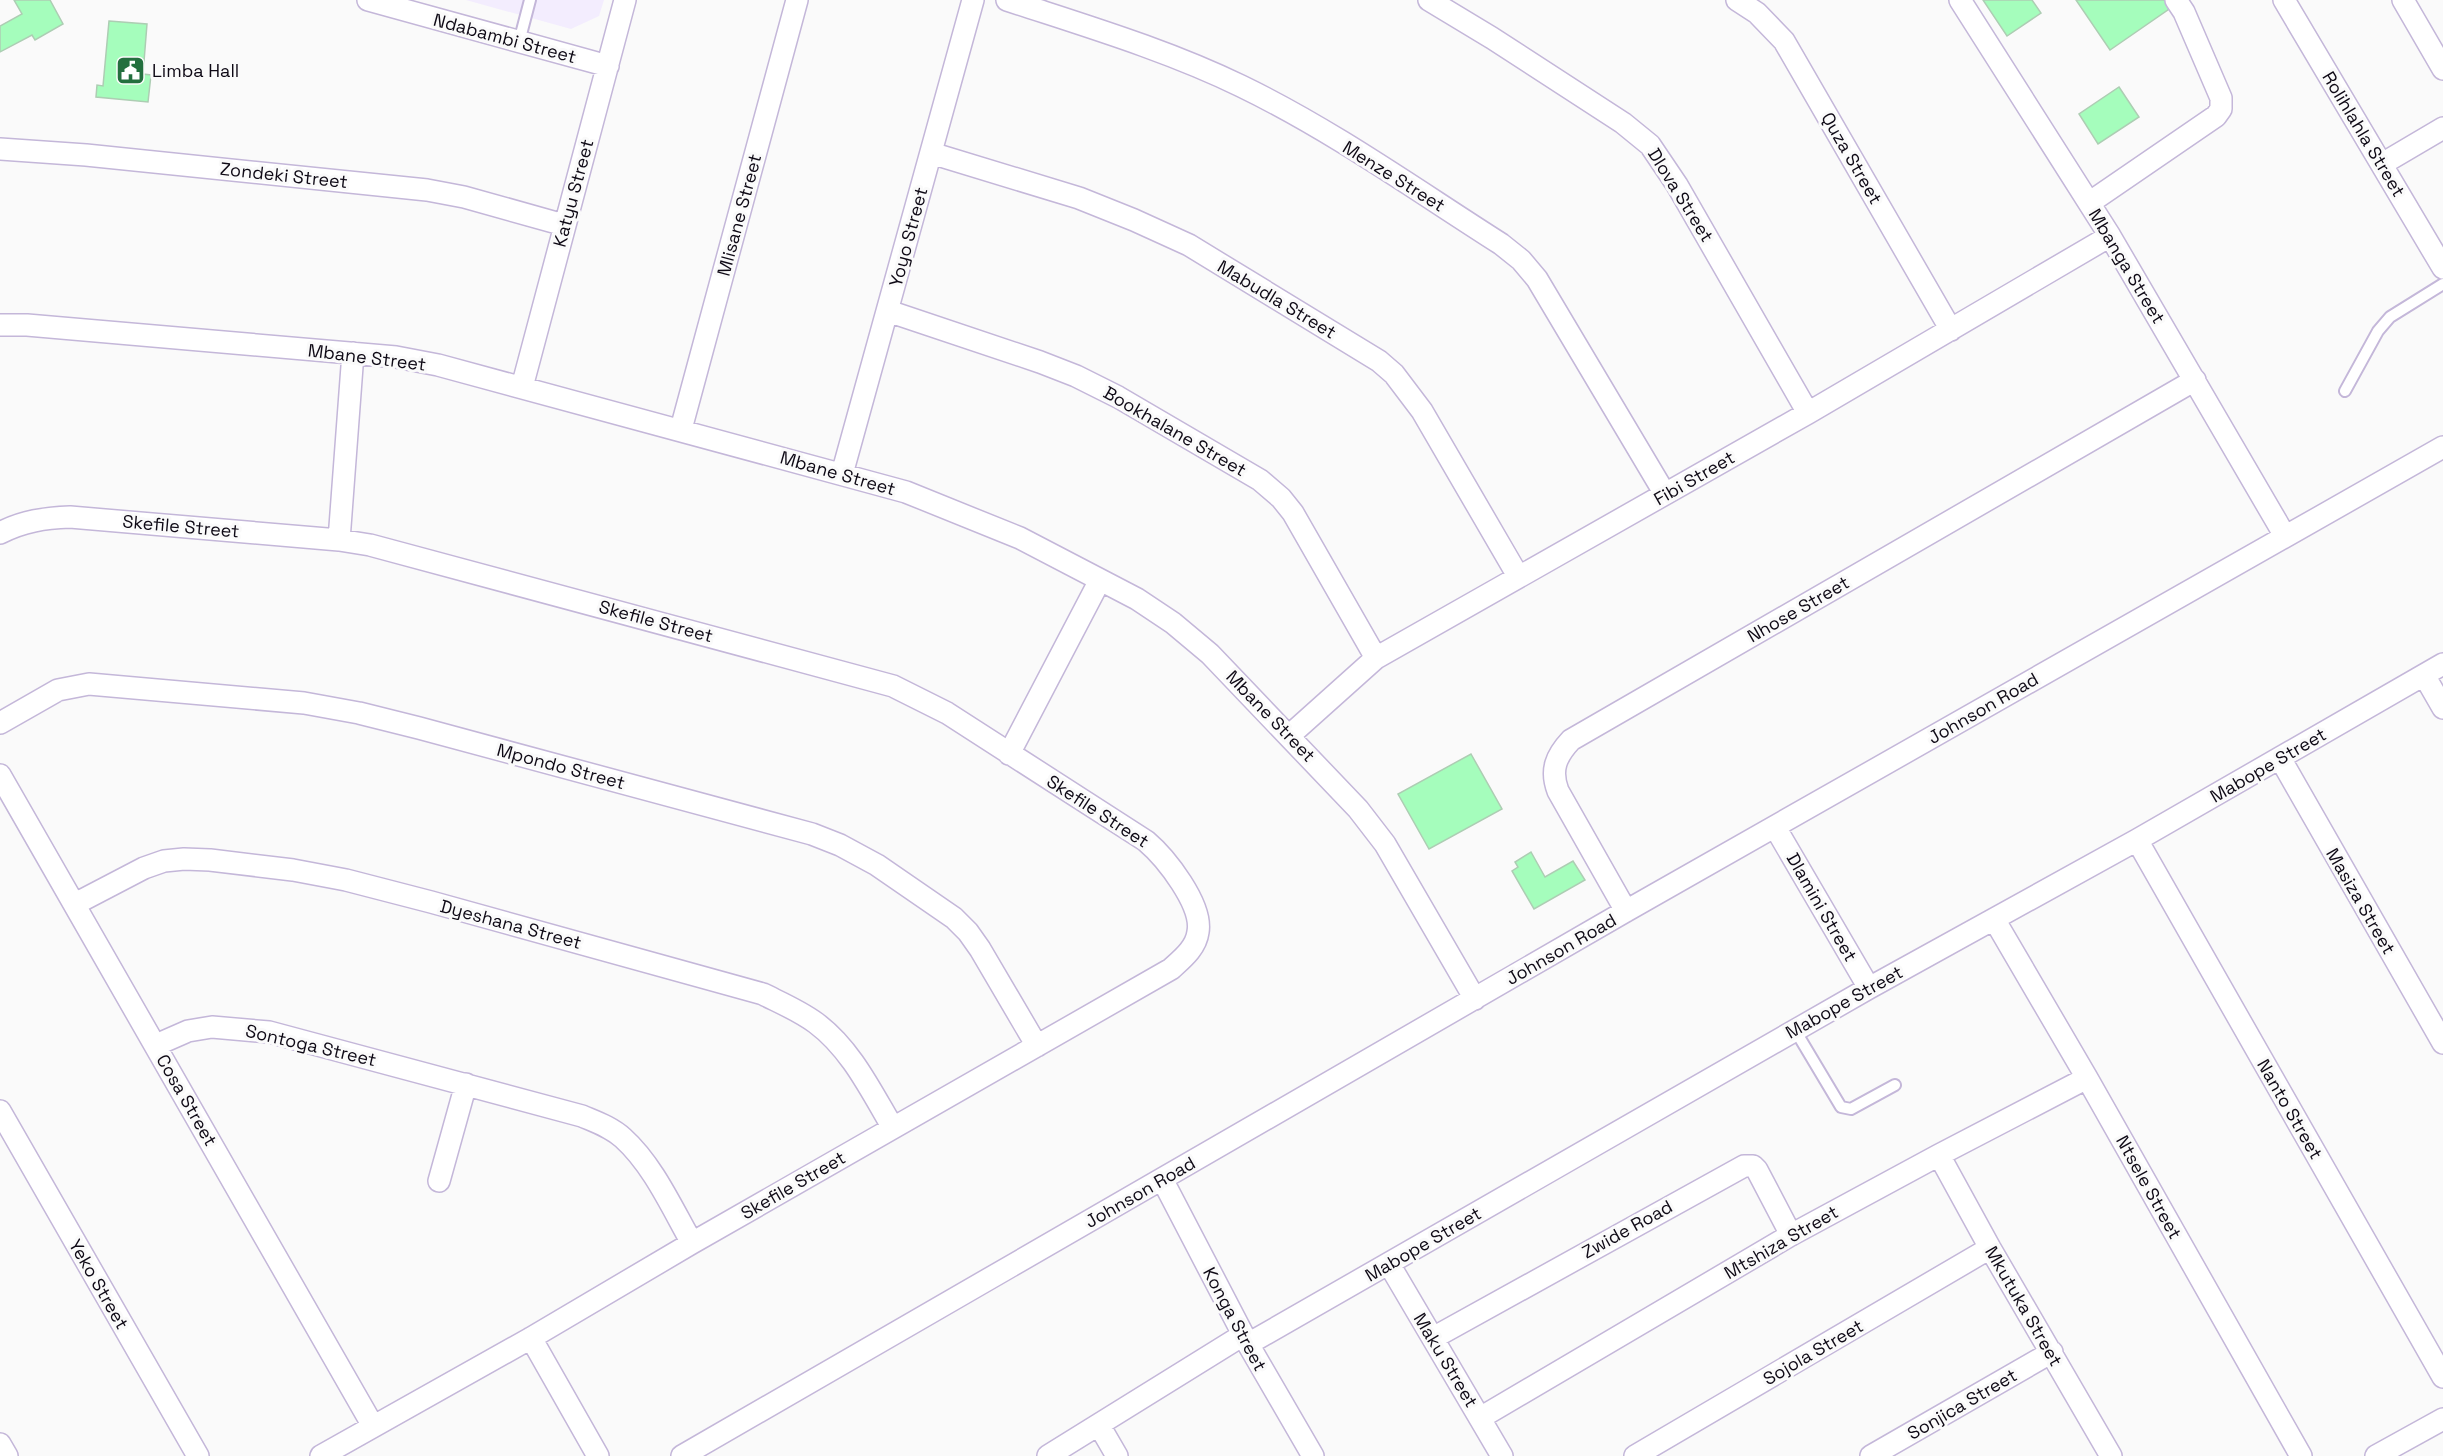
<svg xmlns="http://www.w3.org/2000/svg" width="2443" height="1456" viewBox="0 0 2443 1456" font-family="'Space Grotesk',sans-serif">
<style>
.built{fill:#f3edfe}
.building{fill:#a5fdbc;stroke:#adcdb3;stroke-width:1.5}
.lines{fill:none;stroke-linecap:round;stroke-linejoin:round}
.lane-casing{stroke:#c4b7d9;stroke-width:14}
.street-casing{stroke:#c4b7d9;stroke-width:24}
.lane{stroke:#fff;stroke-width:10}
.street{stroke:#fff;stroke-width:21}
.labels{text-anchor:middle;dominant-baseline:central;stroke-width:6;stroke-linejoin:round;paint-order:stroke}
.street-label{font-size:18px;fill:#0e0915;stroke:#fafafa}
.poi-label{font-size:18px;fill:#0e0915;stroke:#fafafa;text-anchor:start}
</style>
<rect width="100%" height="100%" fill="#fafafa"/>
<path class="built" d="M466 0H604L599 16 571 29Z"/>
<path class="building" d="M14 0H50L63 24 35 40 32 35 0 52V26L22 14Z
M1983 0H2032L2041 13 2007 36Z
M2076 0H2167L2172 7 2110 50Z
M109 21 147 24 143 74 151 75 148 102 96 97 97 85 103 86Z
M2119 87 2139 117 2098 144 2079 114Z
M1471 754 1502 809 1429 849 1398 794Z
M1531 852 1545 877 1573 861 1585 880 1534 909 1512 871 1518 867 1515 862Z"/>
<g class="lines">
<defs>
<path id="lane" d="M519 42 530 0
M2345 391 2378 331 2390 317 2443 284
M1795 1030 1841 1107 1851 1109 1895 1085"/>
<path id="street" d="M368 0 608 66
M1007 0C1086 26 1167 50 1241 86 1332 130 1416 190 1501 244L1521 260 1537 279 1665 494
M1429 0 1492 38 1623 123 1650 145 1677 185 1808 413
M1737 0 1757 13 1784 41 1951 330
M1960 0 2110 236 2285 536
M2284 0 2443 268
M2403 0 2443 69
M0 149 86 155 427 190 464 197 564 225
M931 153 1079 198 1134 220 1189 245 1379 361 1394 374 1422 411 1518 576
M2382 164 2443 128
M2089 203 2216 116 2221 109V98L2184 12 2176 0
M888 311 1040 362 1076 376 1118 397 1260 480 1281 498 1293 513 1376 658
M0 325H27L396 357 438 365 906 492 1020 538 1137 599 1173 623 1210 654 1358 809 1385 844 1475 999
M522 387 625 0
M681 429 797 0
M842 474 973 0
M0 533C23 521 45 518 70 517L339 540 370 545 893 686 947 713 1146 841C1166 858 1203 905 1198 932 1196 948 1182 959 1171 969L692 1243 531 1338 321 1456
M339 540 353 353
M2424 675 2443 708
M0 723 58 690 89 684 304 703 359 713 419 728 812 834 840 845 877 865 954 918 968 932 980 949 1037 1046
M1290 735 1376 658 1808 413 2110 236
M1009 754 1100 580
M2280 758 2443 1043
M0 775 373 1426
M1775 827 1869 988
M2137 840 2443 1377
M75 904 144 868 164 861 184 859 210 860 293 870 346 880 431 902 763 994C781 1003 800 1011 816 1023 851 1049 871 1091 893 1128
M1626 911 1558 791C1550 770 1556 756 1571 740L2195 380
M1994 919 2087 1078 2301 1456
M156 1045 188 1031 212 1027 269 1032 582 1116C596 1122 611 1127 623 1138 653 1165 672 1208 692 1243
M0 1111 198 1456
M1939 1155 1990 1248 2111 1456
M1162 1179 1248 1344 1313 1456
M439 1181 466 1084
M1389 1264 1502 1456
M531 1338 598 1456
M1433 1338 1744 1166H1753L1757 1170 1791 1235
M1248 1344 1869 988 2137 840 2443 664
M1480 1418 1791 1235 1939 1155 2087 1078
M1099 1425 1117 1456
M0 1444 7 1456
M682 1456 1626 911 2443 447
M1048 1456 1243 1335
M1635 1456 1990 1248
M1871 1456 2052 1352
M2376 1456 2443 1419"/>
</defs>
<use href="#lane" class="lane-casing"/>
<use href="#street" class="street-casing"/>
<use href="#lane" class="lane"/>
<use href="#street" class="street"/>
</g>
<defs>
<symbol id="civic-square" viewBox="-11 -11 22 22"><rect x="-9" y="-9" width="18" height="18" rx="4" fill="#236f3e" stroke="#fafafa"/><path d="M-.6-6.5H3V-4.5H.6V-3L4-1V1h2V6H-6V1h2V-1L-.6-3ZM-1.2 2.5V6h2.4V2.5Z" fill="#fff"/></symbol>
</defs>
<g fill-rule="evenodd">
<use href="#civic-square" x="114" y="54" width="33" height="33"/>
</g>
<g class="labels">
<g class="street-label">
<text transform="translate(505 38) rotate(15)">Ndabambi Street</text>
<text transform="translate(2364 134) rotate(59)">Rolihlahla Street</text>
<text transform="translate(1852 158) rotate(60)">Quza Street</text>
<text transform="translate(284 175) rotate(6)">Zondeki Street</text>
<text transform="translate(1394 176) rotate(32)">Menze Street</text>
<text transform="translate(573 193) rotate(-75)">Katyu Street</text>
<text transform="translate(1681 195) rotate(58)">Dlova Street</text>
<text transform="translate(739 215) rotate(-75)">Mlisane Street</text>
<text transform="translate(908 237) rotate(-75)">Yoyo Street</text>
<text transform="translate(2127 266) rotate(59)">Mbanga Street</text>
<text transform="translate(1277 299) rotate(31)">Mabudla Street</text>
<text transform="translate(367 357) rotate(7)">Mbane Street</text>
<text transform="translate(1175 431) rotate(30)">Bookhalane Street</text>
<text transform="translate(838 473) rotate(16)">Mbane Street</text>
<text transform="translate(1694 478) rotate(-30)">Fibi Street</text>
<text transform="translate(181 526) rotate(5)">Skefile Street</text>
<text transform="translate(1798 609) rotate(-30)">Nhose Street</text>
<text transform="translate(656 621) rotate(15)">Skefile Street</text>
<text transform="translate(1983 708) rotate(-30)">Johnson Road</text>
<text transform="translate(1271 716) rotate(46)">Mbane Street</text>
<text transform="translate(2268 765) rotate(-30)">Mabope Street</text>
<text transform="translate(561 766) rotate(15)">Mpondo Street</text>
<text transform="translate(1098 811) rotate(33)">Skefile Street</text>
<text transform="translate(2361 901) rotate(60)">Masiza Street</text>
<text transform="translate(1822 907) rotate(60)">Dlamini Street</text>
<text transform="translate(511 924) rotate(15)">Dyeshana Street</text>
<text transform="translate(1561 949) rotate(-30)">Johnson Road</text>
<text transform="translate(1844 1002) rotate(-29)">Mabope Street</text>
<text transform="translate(311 1045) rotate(13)">Sontoga Street</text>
<text transform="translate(187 1100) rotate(60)">Cosa Street</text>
<text transform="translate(2290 1109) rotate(60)">Nanto Street</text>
<text transform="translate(793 1185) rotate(-30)">Skefile Street</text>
<text transform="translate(2149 1187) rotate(61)">Ntsele Street</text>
<text transform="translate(1140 1192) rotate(-30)">Johnson Road</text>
<text transform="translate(1627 1229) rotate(-29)">Zwide Road</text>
<text transform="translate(1781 1242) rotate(-30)">Mtshiza Street</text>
<text transform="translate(1423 1244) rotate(-30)">Mabope Street</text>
<text transform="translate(99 1284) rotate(60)">Yeko Street</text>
<text transform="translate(2024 1306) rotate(60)">Mkutuka Street</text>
<text transform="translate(1235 1319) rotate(62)">Konga Street</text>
<text transform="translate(1813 1352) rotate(-30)">Sojola Street</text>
<text transform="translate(1446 1360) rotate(59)">Maku Street</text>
<text transform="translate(1962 1404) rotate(-30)">Sonjica Street</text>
</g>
<g class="poi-label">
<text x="152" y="70">Limba Hall</text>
</g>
</g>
</svg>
